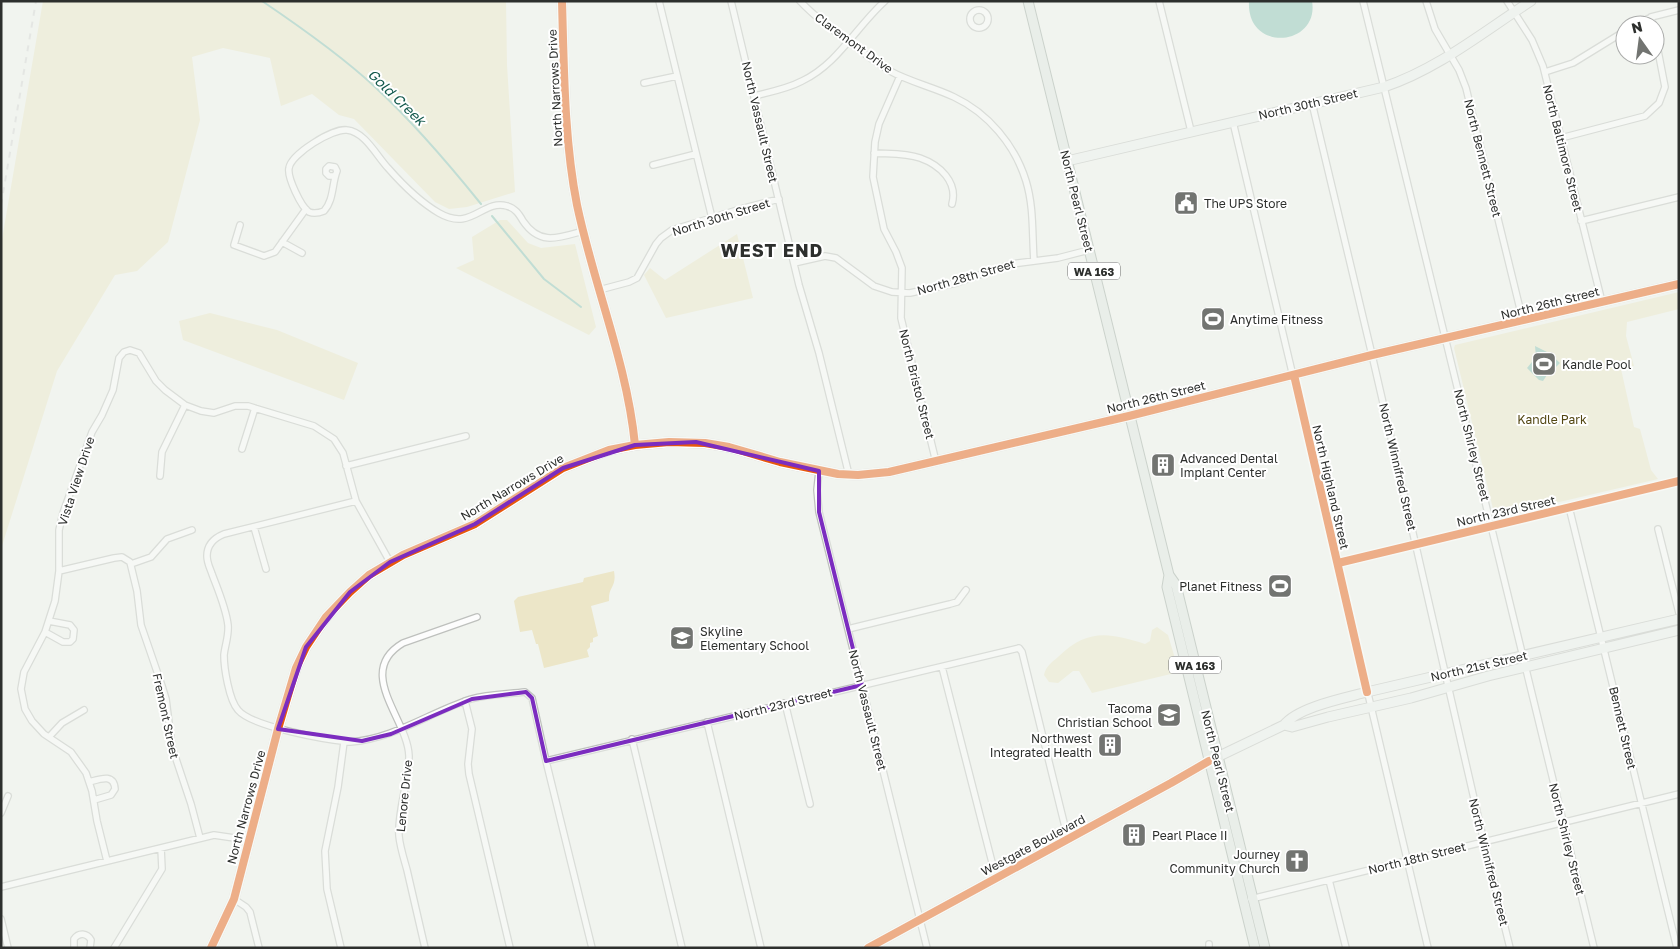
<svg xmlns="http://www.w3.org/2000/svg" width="1680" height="949" viewBox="0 0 1680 949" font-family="'Golos Text',sans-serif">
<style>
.green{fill:#ece6c8}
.water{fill:#87c2b4}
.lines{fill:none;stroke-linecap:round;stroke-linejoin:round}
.stream{stroke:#87c2b4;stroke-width:2}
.street-casing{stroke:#bec0bd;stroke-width:8}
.secondary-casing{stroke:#bec0bd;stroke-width:11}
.primary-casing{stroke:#9ea9a1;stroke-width:11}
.street{stroke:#fdfdfd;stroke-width:5.5}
.secondary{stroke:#eef1ef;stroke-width:9}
.primary{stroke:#e0e6e2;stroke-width:9}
.rail{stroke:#d6d6d6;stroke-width:2;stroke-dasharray:6 6;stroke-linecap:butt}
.cycleway-casing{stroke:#fff;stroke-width:11}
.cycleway{stroke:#e8590c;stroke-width:8}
.marked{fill:none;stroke:#7b2cbf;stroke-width:4;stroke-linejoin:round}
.labels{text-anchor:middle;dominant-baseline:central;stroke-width:4;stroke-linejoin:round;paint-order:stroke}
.shield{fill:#fff;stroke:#6c6d6c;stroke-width:1}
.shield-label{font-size:11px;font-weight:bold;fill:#2d2f2d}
.street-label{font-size:12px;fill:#2d2f2d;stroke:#fff}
.poi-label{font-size:12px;fill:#2d2f2d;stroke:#fff;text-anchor:start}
.park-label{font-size:12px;fill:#534713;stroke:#fff}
.water-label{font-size:14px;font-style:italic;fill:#11584b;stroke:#fff}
.district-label{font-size:18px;font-weight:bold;letter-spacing:1px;fill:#2d2f2d;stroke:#fff}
</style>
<rect width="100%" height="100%" fill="#f1f4ef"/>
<path class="green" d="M43 1H506L507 65 515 192 467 207 449 209 435 202 354 119 339 115 312 94 281 106 270 58 223 48 192 57 200 120 168 242 137 271 115 275 57 371 1 549V245Z
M500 220H507L528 243 541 248 575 244 596 327 589 335 456 268 474 260 472 237Z
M737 234 753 298 666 318 644 275 650 268 665 280Z
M1679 292V309L1627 322 1626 336 1634 366 1621 369 1634 427 1640 429 1651 470 1658 479 1495 517 1454 348 1455 345Z
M210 313 277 330 358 363 344 400 183 340 179 321Z
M614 571C617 588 608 586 609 601L591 606 598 636 593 638V642L590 643V647L587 650 589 657 544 668 538 644H536L532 630 520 632 514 601 518 597 583 582 584 578Z
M1157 627 1168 635 1179 672 1092 693 1079 671H1073L1058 683 1049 682 1044 675C1046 666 1051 663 1058 657 1088 628 1109 633 1145 644L1150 641 1152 630Z"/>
<path class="water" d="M1249 1H1312C1320 46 1246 54 1249 1Z
M1535 346 1549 353 1560 363 1556 367 1555 371 1547 375 1543 381 1539 380 1527 368 1536 357Z"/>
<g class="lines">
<path class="stream" d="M262 1C299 26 343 57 375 87 414 123 448 163 481 204
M492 216 544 279 581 307"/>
<defs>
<path id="street" d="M659 1 712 218
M731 1 799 285 819 353 849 475
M800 1C817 19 836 33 856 47 867 56 878 64 890 71 910 82 933 87 954 97 988 113 1015 145 1026 181 1034 207 1032 234 1034 261
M1159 1 1191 131
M1363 1 1594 948
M1426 1 1435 29 1459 70 1466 88 1523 321
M1507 1 1532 40 1543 66 1602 302
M970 19a9 9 0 1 1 18 0a9 9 0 1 1-18 0Z
M1651 17 1653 25
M1635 25 1651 17 1679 10
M1545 72 1573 63 1625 31
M900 76 879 124 875 142 873 177 884 229 896 252 902 268 901 318 936 462
M644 83 677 76
M754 96C770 92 787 89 802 81 838 64 856 27 885 1
M1312 103 1372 355 1484 842 1510 948
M1233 122 1428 948
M1561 138 1645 116 1659 103 1665 87 1655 35
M874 153C889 154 906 153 920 158 940 165 958 182 952 204
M653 165 696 154
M334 176H329L326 173V169L329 166 335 167 337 171C332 183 334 200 324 211 319 213 314 214 309 212 301 207 287 177 289 168 291 154 333 128 347 130 365 132 376 155 388 168 402 184 420 202 439 213 472 232 482 199 507 206 515 208 519 214 523 221 540 246 558 238 583 231
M1581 221 1679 197
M240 225 234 245 264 256 275 252 306 209
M282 242 302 253
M794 263 825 256 836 258 874 286 892 292 910 293 956 283 1011 264 1058 258 1089 250
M599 290 629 282 637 278 656 244 661 238 672 230 744 208 779 199
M242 449 255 408
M346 466 466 436
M819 471 817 490 819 512 927 948
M160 476 162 452 185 405
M356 501 224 534C214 538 207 545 207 556 207 563 210 568 212 574 218 590 226 608 228 625 229 636 225 645 224 655 224 668 229 700 238 710 252 727 327 740 350 742 394 739 430 712 471 699 488 694 508 694 525 692L532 698 546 761 592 948
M1569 507 1677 948
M254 527 266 569
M1658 529 1679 613
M1338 563 1679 481
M131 564 151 557 167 539 192 530
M59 571 114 558 122 557 130 562 137 591 141 625 162 686 166 699 172 747 191 804 200 838
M848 629 950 604 957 602 966 590
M45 632 63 642H70L73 639 74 630 70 625 49 621
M942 667 996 878
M465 701 472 729 468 764 469 774 510 948
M785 703 810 804
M707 722 761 948
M49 737 62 723 84 710
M632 739 682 948
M546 761 1019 648 1022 652 1068 839
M89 782C100 779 114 773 115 789L111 795 94 800
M1 813 8 796
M107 861 97 821 92 791 86 773 71 752 44 734 32 721 25 709 21 689 24 672 45 632 55 601 59 571V530L63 513 92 432 102 415 113 390 119 358 124 352 130 350 139 353 156 381 165 390 185 405 201 411 214 413 235 406H248L314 426 334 439 343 453 356 501 390 562
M1329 880 1346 948
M1 887 214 835 248 840
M234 899 246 907 250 912 259 948
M1251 899 1679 794
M1 919 8 948
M1209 944V948
M74 948V939C79 932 87 933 91 940L90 948
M114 948 162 869 161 848
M341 948 327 889 325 851 338 787 344 742
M425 948C419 922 413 896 407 870 404 859 400 847 399 836 397 812 409 781 409 756 408 719 354 672 403 643L477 617"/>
<path id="secondary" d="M562 1C564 69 564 139 577 205 594 286 627 363 635 445
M1067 161 1384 87C1438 69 1483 32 1531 1
M1284 725 1292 727 1328 717 1411 698 1488 676 1679 630
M211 948 234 899 278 729 296 668 306 647 326 617 350 592 369 575 403 555 475 524 563 468 609 450 635 445 669 442 705 443 729 447 780 462 838 474 858 475 889 472 1129 416 1372 355 1679 284
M868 948 1171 783 1209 761 1284 725C1298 707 1345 698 1367 692L1679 619"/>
<path id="primary" d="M1028 1 1169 575 1176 585 1265 948
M1169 575 1167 587 1255 948"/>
</defs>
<use href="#street" class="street-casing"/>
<use href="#secondary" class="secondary-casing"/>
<use href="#primary" class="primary-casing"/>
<use href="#street" class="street"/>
<use href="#secondary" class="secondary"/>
<use href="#primary" class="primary"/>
<path class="rail" d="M1 205 36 1"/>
<defs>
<path id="cycleway" d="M562 1C564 69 564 139 577 205 594 286 627 363 635 445
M1294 375 1367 692
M1338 563 1679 481
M211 948 234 899 278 729 296 668 306 647 326 617 350 592 369 575 403 555 475 524 563 468 609 450 635 445 669 442 705 443 729 447 780 462 838 474 858 475 889 472 1129 416 1372 355 1679 284
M868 948 1171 783 1209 761"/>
</defs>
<use href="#cycleway" class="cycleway-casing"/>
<use href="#cycleway" class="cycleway"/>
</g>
<path d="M0 0H1680V949H0ZM696 442 819 471V512L862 685 546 761 532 698 526 692 472 699 391 734 362 741 278 729 306 647 350 592 390 562 475 524 563 468 635 445Z" fill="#f1f4ef" fill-opacity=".55" fill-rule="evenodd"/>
<path class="marked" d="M696 442 819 471V512L862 685 546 761 532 698 526 692 472 699 391 734 362 741 278 729 306 647 350 592 390 562 475 524 563 468 635 445Z"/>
<defs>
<symbol id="civic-square" viewBox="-11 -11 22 22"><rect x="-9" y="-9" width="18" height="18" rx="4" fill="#727471" stroke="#fff"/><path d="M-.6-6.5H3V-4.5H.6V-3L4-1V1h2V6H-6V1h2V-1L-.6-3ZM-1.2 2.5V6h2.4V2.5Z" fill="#fff"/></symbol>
<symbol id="stadium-square" viewBox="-11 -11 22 22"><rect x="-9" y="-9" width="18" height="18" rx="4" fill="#727471" stroke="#fff"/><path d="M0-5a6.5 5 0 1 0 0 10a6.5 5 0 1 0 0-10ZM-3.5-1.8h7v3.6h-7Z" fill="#fff"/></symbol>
<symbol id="building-square" viewBox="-11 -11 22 22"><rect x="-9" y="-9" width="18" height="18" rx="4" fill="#727471" stroke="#fff"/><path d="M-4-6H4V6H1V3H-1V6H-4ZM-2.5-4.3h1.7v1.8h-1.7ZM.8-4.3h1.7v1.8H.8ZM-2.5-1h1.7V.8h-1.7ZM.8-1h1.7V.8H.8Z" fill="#fff"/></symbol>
<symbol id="school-square" viewBox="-11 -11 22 22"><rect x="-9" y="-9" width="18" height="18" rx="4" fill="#727471" stroke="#fff"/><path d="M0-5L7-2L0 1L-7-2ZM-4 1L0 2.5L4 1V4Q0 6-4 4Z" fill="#fff"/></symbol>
<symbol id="church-square" viewBox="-11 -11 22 22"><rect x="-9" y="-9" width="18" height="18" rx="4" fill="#727471" stroke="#fff"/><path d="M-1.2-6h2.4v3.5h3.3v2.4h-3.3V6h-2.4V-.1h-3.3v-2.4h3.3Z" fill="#fff"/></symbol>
</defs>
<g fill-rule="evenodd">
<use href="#civic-square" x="1172" y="189" width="28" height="28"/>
<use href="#stadium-square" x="1199" y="305" width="28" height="28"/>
<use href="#stadium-square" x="1530" y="350" width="28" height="28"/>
<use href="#building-square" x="1149" y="451" width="28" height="28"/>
<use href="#stadium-square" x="1266" y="572" width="28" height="28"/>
<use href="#school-square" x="668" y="624" width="28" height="28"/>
<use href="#school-square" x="1155" y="701" width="28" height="28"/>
<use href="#building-square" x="1096" y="731" width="28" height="28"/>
<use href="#building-square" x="1120" y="821" width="28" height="28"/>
<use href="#church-square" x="1283" y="847" width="28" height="28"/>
</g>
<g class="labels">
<g class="shield">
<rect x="1068" y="262.5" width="52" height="17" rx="4"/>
<rect x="1169" y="656.5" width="52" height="17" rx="4"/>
</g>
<g class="shield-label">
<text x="1094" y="271">WA 163</text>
<text x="1195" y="665">WA 163</text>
</g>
<g class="street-label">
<text transform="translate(854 43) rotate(36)">Claremont Drive</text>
<text transform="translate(555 88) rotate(-93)">North Narrows Drive</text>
<text transform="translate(1308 104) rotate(-13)">North 30th Street</text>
<text transform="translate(760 122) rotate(77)">North Vassault Street</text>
<text transform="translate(1563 148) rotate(76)">North Baltimore Street</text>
<text transform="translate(1483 158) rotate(76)">North Bennett Street</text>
<text transform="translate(1077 201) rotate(76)">North Pearl Street</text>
<text transform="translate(721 217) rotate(-17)">North 30th Street</text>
<text transform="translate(966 277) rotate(-16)">North 28th Street</text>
<text transform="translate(1550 303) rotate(-14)">North 26th Street</text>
<text transform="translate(917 384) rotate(76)">North Bristol Street</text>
<text transform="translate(1156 397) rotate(-14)">North 26th Street</text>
<text transform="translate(1472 445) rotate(76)">North Shirley Street</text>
<text transform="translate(1398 467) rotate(77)">North Winnifred Street</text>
<text transform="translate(76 481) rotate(-72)">Vista View Drive</text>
<text transform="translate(512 487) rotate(-31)">North Narrows Drive</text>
<text transform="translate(1331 487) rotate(77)">North Highland Street</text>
<text transform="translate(1506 511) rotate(-13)">North 23rd Street</text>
<text transform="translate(1479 666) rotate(-13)">North 21st Street</text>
<text transform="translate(783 704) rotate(-14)">North 23rd Street</text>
<text transform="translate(868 710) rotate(76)">North Vassault Street</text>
<text transform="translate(166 716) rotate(78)">Fremont Street</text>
<text transform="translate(1623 728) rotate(77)">Bennett Street</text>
<text transform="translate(1218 761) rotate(76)">North Pearl Street</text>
<text transform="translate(404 796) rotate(-84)">Lenore Drive</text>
<text transform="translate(246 807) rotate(-75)">North Narrows Drive</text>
<text transform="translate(1567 839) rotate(76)">North Shirley Street</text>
<text transform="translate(1033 845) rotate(-28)">Westgate Boulevard</text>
<text transform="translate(1417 858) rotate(-14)">North 18th Street</text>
<text transform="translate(1489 862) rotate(76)">North Winnifred Street</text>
</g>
<g class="poi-label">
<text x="1204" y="203">The UPS Store</text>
<text x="1230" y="319">Anytime Fitness</text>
<text x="1562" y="364">Kandle Pool</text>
<text x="1180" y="458">Advanced Dental<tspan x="1180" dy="14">Implant Center</tspan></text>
<text x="1262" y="586" text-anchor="end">Planet Fitness</text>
<text x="700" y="631">Skyline<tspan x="700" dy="14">Elementary School</tspan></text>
<text x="1152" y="708" text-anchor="end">Tacoma<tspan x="1152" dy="14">Christian School</tspan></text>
<text x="1092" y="738" text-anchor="end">Northwest<tspan x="1092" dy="14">Integrated Health</tspan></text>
<text x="1152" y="835">Pearl Place II</text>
<text x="1280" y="854" text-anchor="end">Journey<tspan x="1280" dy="14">Community Church</tspan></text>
</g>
<g class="park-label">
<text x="1552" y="419">Kandle Park</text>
</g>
<g class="water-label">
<text transform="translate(397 97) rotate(44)">Gold Creek</text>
</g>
<g class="district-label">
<text x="772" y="250">WEST END</text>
</g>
</g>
<rect width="1680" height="949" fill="none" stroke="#2d2f2d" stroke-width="5"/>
<g transform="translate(1640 40) rotate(346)"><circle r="24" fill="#ffffff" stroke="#abacab"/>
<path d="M0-4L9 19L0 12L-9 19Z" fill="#727471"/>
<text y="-8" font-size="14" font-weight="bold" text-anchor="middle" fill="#2d2f2d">N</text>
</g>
</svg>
